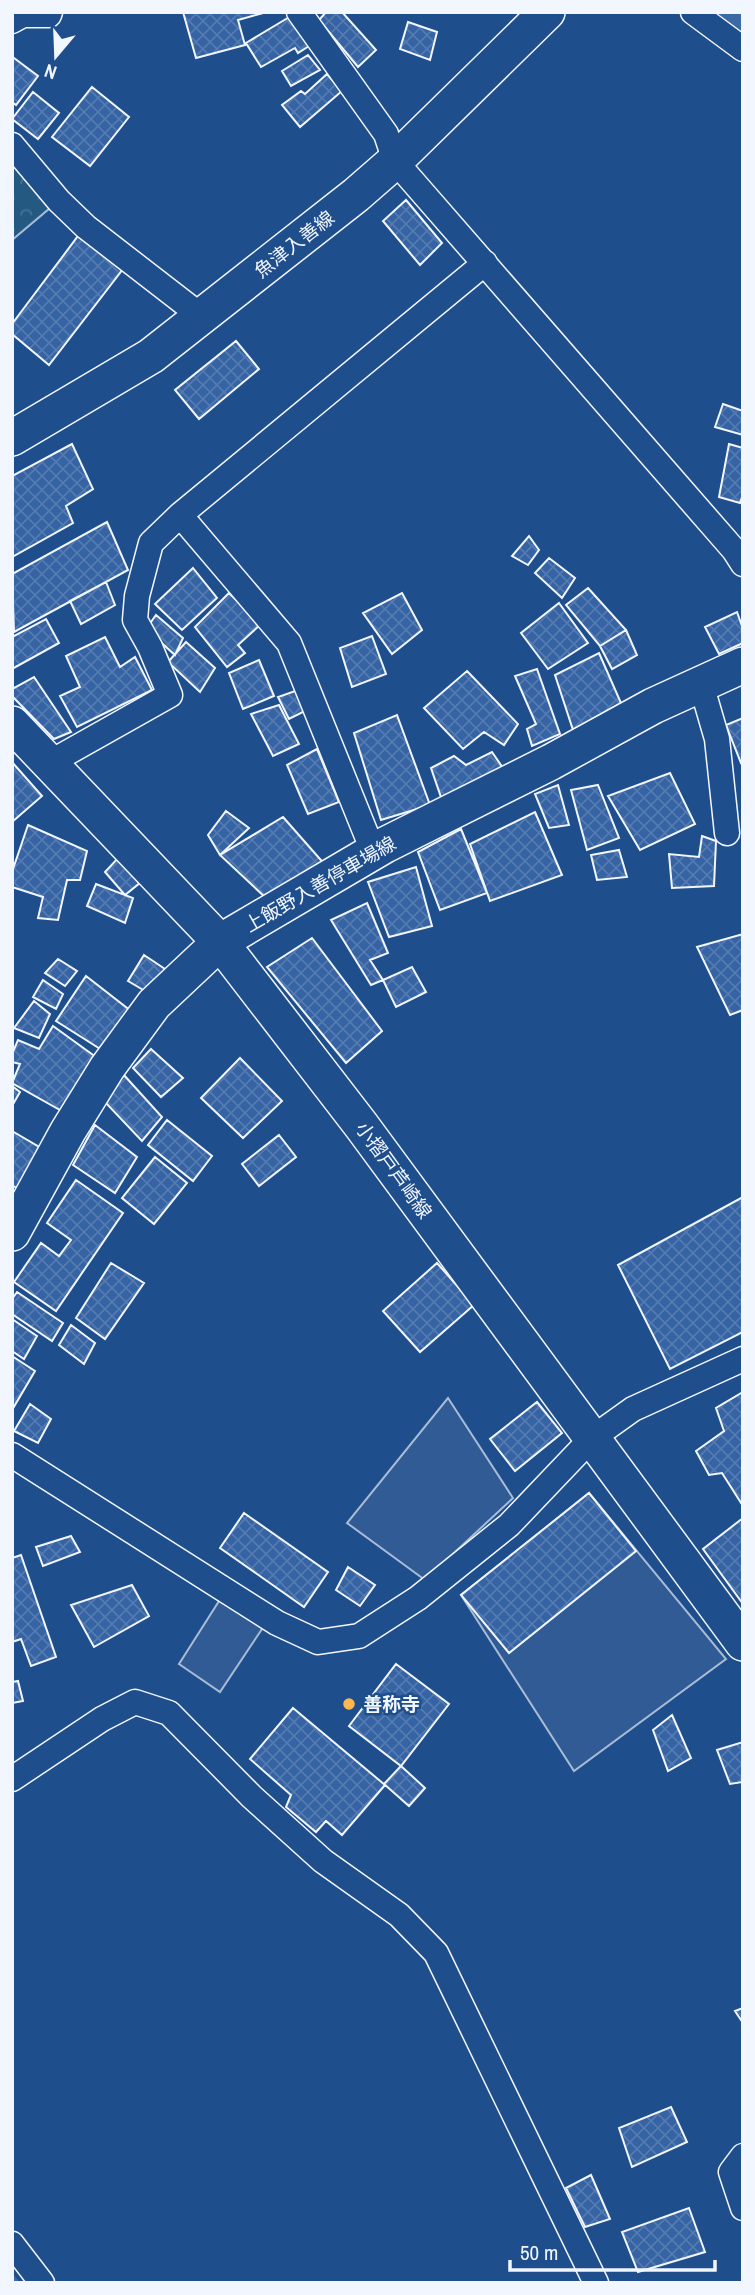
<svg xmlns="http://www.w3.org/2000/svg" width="755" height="2295" viewBox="0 0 755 2295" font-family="'Archivo Narrow','Noto Sans JP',sans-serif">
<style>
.park{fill:url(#park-crowns);stroke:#a8bbd7;stroke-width:2}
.parking{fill:#305b95;stroke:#a8bbd7;stroke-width:2}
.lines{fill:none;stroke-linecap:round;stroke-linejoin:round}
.stream{stroke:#3b69a3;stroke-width:8}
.river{stroke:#3b69a3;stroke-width:49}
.building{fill:url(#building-cross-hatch);stroke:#f2f6ff;stroke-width:2}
.street-casing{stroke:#f2f6ff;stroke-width:27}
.secondary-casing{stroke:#f2f6ff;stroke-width:38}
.street{stroke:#1f4e8c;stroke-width:24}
.secondary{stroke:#1f4e8c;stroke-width:35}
.poi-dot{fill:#ffb74d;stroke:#1f4e8c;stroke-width:2.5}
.labels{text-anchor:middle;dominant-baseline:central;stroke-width:5;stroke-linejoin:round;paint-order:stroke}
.street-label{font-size:19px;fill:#f2f6ff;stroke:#1f4e8c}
.poi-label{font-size:19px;font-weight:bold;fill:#f2f6ff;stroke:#1f4e8c;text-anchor:start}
</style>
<defs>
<pattern id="park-crowns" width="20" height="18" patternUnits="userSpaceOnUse" patternTransform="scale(1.75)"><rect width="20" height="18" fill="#245a82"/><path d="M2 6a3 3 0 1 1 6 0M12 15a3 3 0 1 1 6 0" fill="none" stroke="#447295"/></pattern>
<pattern id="building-cross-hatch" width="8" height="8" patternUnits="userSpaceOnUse" patternTransform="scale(1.75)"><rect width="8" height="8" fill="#3563a3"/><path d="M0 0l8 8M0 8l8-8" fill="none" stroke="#537ab1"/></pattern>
</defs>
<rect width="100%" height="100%" fill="#1f4e8c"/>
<path class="park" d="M12 161 50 208 12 240Z"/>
<path class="parking" d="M448 1398 513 1498 425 1580 347 1523Z
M589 1493 726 1659 574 1771 461 1595Z
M221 1598 264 1626 220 1692 179 1664Z"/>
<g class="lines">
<path class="stream" d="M12 2279 15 2283"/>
<path class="river" d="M724 12 743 26"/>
</g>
<path class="building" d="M183 12H267L238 20 245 45 196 58Z
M326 12H342L376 50 358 67 319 20Z
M291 16 309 46 298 53 295 48 261 67 246 43Z
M408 22 437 32 430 60 400 49Z
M308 55 320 70 291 86 282 71Z
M14 58 38 76 16 105 12 102V61Z
M327 74 342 91 300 127 282 105 301 91 305 94Z
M92 87 129 117 90 166 52 137Z
M33 92 59 113 38 139 12 119Z
M406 200 442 243 420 265 383 221Z
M78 236 123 269 49 365 12 334V324Z
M236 341 259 369 199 419 175 390Z
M723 404 743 411V435L715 427Z
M72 444 93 489 66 506 73 523 12 557V476Z
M729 444 743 448V494L740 503 719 497Z
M107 522 128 570 14 632 12 574Z
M529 536 539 550 528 565 512 556Z
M549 558 575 578 562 598 535 573Z
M193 568 217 598 182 630 155 604Z
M106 582 115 605 81 624 70 601Z
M588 588 626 630 600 646 566 605Z
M229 593 261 624 238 645 245 653 227 667 195 627Z
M402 593 422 630 392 654 363 613Z
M559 603 588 643 548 669 521 633Z
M737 612 743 629V643L719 654 705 627Z
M156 615 183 638 175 655 146 629Z
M46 619 59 643 12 669V637Z
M626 630 637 655 612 669 600 646Z
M372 636 386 674 352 687 340 648Z
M105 637 120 667 135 657 152 690 77 727 60 696 80 687 66 656Z
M186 642 215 668 200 692 168 662Z
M599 653 621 703 573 730 555 675Z
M259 660 274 696 243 709 229 673Z
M537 669 560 734 532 746 527 729 536 724 515 676Z
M467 671 518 724 504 745 484 732 463 749 424 708Z
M34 677 71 732 54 739 12 696V689Z
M298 690 305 711 289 719 278 697Z
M279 705 299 744 273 756 251 714Z
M397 715 430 805 381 820 354 733Z
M743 718V762L741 763 726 725Z
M317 749 339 802 308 814 287 765Z
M492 752 505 771 443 803 431 768 454 756 466 765Z
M12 762 42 796 12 822Z
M670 773 695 824 640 850 608 796Z
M558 785 569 825 549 828 535 794Z
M598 785 619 838 587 850 571 790Z
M226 811 249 828 220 855 208 835Z
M535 812 562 875 490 901 470 844Z
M283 817 327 867 267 899 220 855Z
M28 825 87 851 80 880H67L58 920 38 918 43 897 12 887V872Z
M461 829 487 893 440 910 418 852Z
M702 836 716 841 714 886 672 888 669 854 699 857Z
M619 850 627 877 597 880 591 855Z
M120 856 141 882 125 895 105 872Z
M416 867 432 926 389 937 368 882Z
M96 884 133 898 125 923 87 906Z
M367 903 388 953 370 960 383 980 371 985 331 920Z
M743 934V1010L730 1015 697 947Z
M312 938 382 1031 346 1063 267 967Z
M144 955 165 969 150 994 128 981Z
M58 959 77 971 65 986 45 973Z
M412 967 426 992 396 1007 383 980Z
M86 976 136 1015 105 1052 56 1021Z
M43 980 63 994 56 1009 33 997Z
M34 1001 50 1014 39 1038 14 1028Z
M53 1026 100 1060 67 1114 12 1083 20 1064 12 1062V1054L18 1040 39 1049Z
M151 1049 183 1078 161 1097 133 1068Z
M240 1058 282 1101 243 1138 201 1098Z
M123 1074 162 1117 142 1141 104 1101Z
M12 1086 20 1092 12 1106Z
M167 1120 212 1156 193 1181 148 1145Z
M95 1125 137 1157 115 1193 73 1165Z
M12 1131 46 1151 24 1193 12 1185Z
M279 1135 296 1157 259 1186 242 1164Z
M155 1157 187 1183 154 1224 122 1198Z
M76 1180 123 1213 56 1311 14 1282 41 1243 59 1256 71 1240 47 1223Z
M743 1197V1332L670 1369 618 1265Z
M111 1263 144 1283 105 1339 76 1318Z
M437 1263 474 1305 420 1352 383 1311Z
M17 1292 63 1323 52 1341 12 1314V1299Z
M12 1319 37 1336 24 1359 12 1351Z
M71 1325 95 1343 84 1364 59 1345Z
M12 1356 35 1371 12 1410Z
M743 1392V1506L722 1473 709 1475 696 1451 724 1431 716 1408Z
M537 1402 562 1433 515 1471 490 1439Z
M30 1404 51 1419 38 1443 14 1431Z
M589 1493 636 1551 509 1653 461 1595Z
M244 1513 328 1572 304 1607 220 1548Z
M743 1518V1604L703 1549Z
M71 1536 80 1552 43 1566 36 1547Z
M21 1555 56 1657 31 1666 21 1639 12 1642V1558Z
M348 1567 375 1585 360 1606 336 1590Z
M132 1585 149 1616 94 1647 71 1605Z
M396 1664 449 1704 401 1766 349 1726Z
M18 1681 23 1701 12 1703V1682Z
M293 1708 385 1785 342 1835 326 1821 316 1832 286 1807 291 1795 250 1759Z
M672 1715 691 1758 668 1771 653 1730Z
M743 1742V1782L730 1784 717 1750Z
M401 1766 425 1788 409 1806 384 1784Z
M743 2008V2023L735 2011Z
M671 2107 687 2142 632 2167 619 2128Z
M591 2175 610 2219 585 2227 566 2188Z
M689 2208 705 2252 638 2272 622 2232Z"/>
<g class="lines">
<defs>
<path id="street" d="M299 12 386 134 395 161 734 550 743 564
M693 12 743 49
M12 21 23 15H49L50 12
M12 145 59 201 86 227 201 316
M701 684 717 739 727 833
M51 762 170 695 150 647 135 620 137 596 151 543 180 515
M373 851 289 643 180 515 485 263
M12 1455 277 1623 318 1642 359 1636 418 1598 509 1525 591 1439 633 1409 743 1359
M12 1779 102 1719 135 1702 169 1713 252 1797 323 1861 399 1915 436 1953 596 2283
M743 2156 731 2172 743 2208
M12 2244 42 2283"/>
<path id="secondary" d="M12 438 151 356 356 195 395 161 547 12
M12 724 220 942 361 1125 743 1643
M12 1233 68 1131 107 1068 154 1004 220 942 385 845 551 762 653 706 743 665"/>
</defs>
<use href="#street" class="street-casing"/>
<use href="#secondary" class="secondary-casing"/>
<use href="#street" class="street"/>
<use href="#secondary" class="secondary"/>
</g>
<circle class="poi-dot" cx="349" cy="1704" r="7"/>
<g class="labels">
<g class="street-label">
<text transform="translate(294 244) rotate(-38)">魚津入善線</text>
<text transform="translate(320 884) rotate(-30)">上飯野入善停車場線</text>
<text transform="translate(394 1170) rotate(54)">小摺戸芦崎線</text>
</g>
<g class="poi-label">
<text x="363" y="1704">善称寺</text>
</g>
</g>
<rect width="755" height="2295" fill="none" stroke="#f2f6ff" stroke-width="28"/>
<g transform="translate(56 56) rotate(199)" stroke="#1f4e8c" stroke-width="5" paint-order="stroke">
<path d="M0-5L12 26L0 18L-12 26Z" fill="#f2f6ff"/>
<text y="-10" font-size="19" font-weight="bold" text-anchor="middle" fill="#f2f6ff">N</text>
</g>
<path d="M510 2260v10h205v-10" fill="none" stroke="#f2f6ff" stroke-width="3.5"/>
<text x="520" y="2260" font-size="21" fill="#f2f6ff" stroke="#1f4e8c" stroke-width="5" paint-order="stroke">50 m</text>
</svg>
